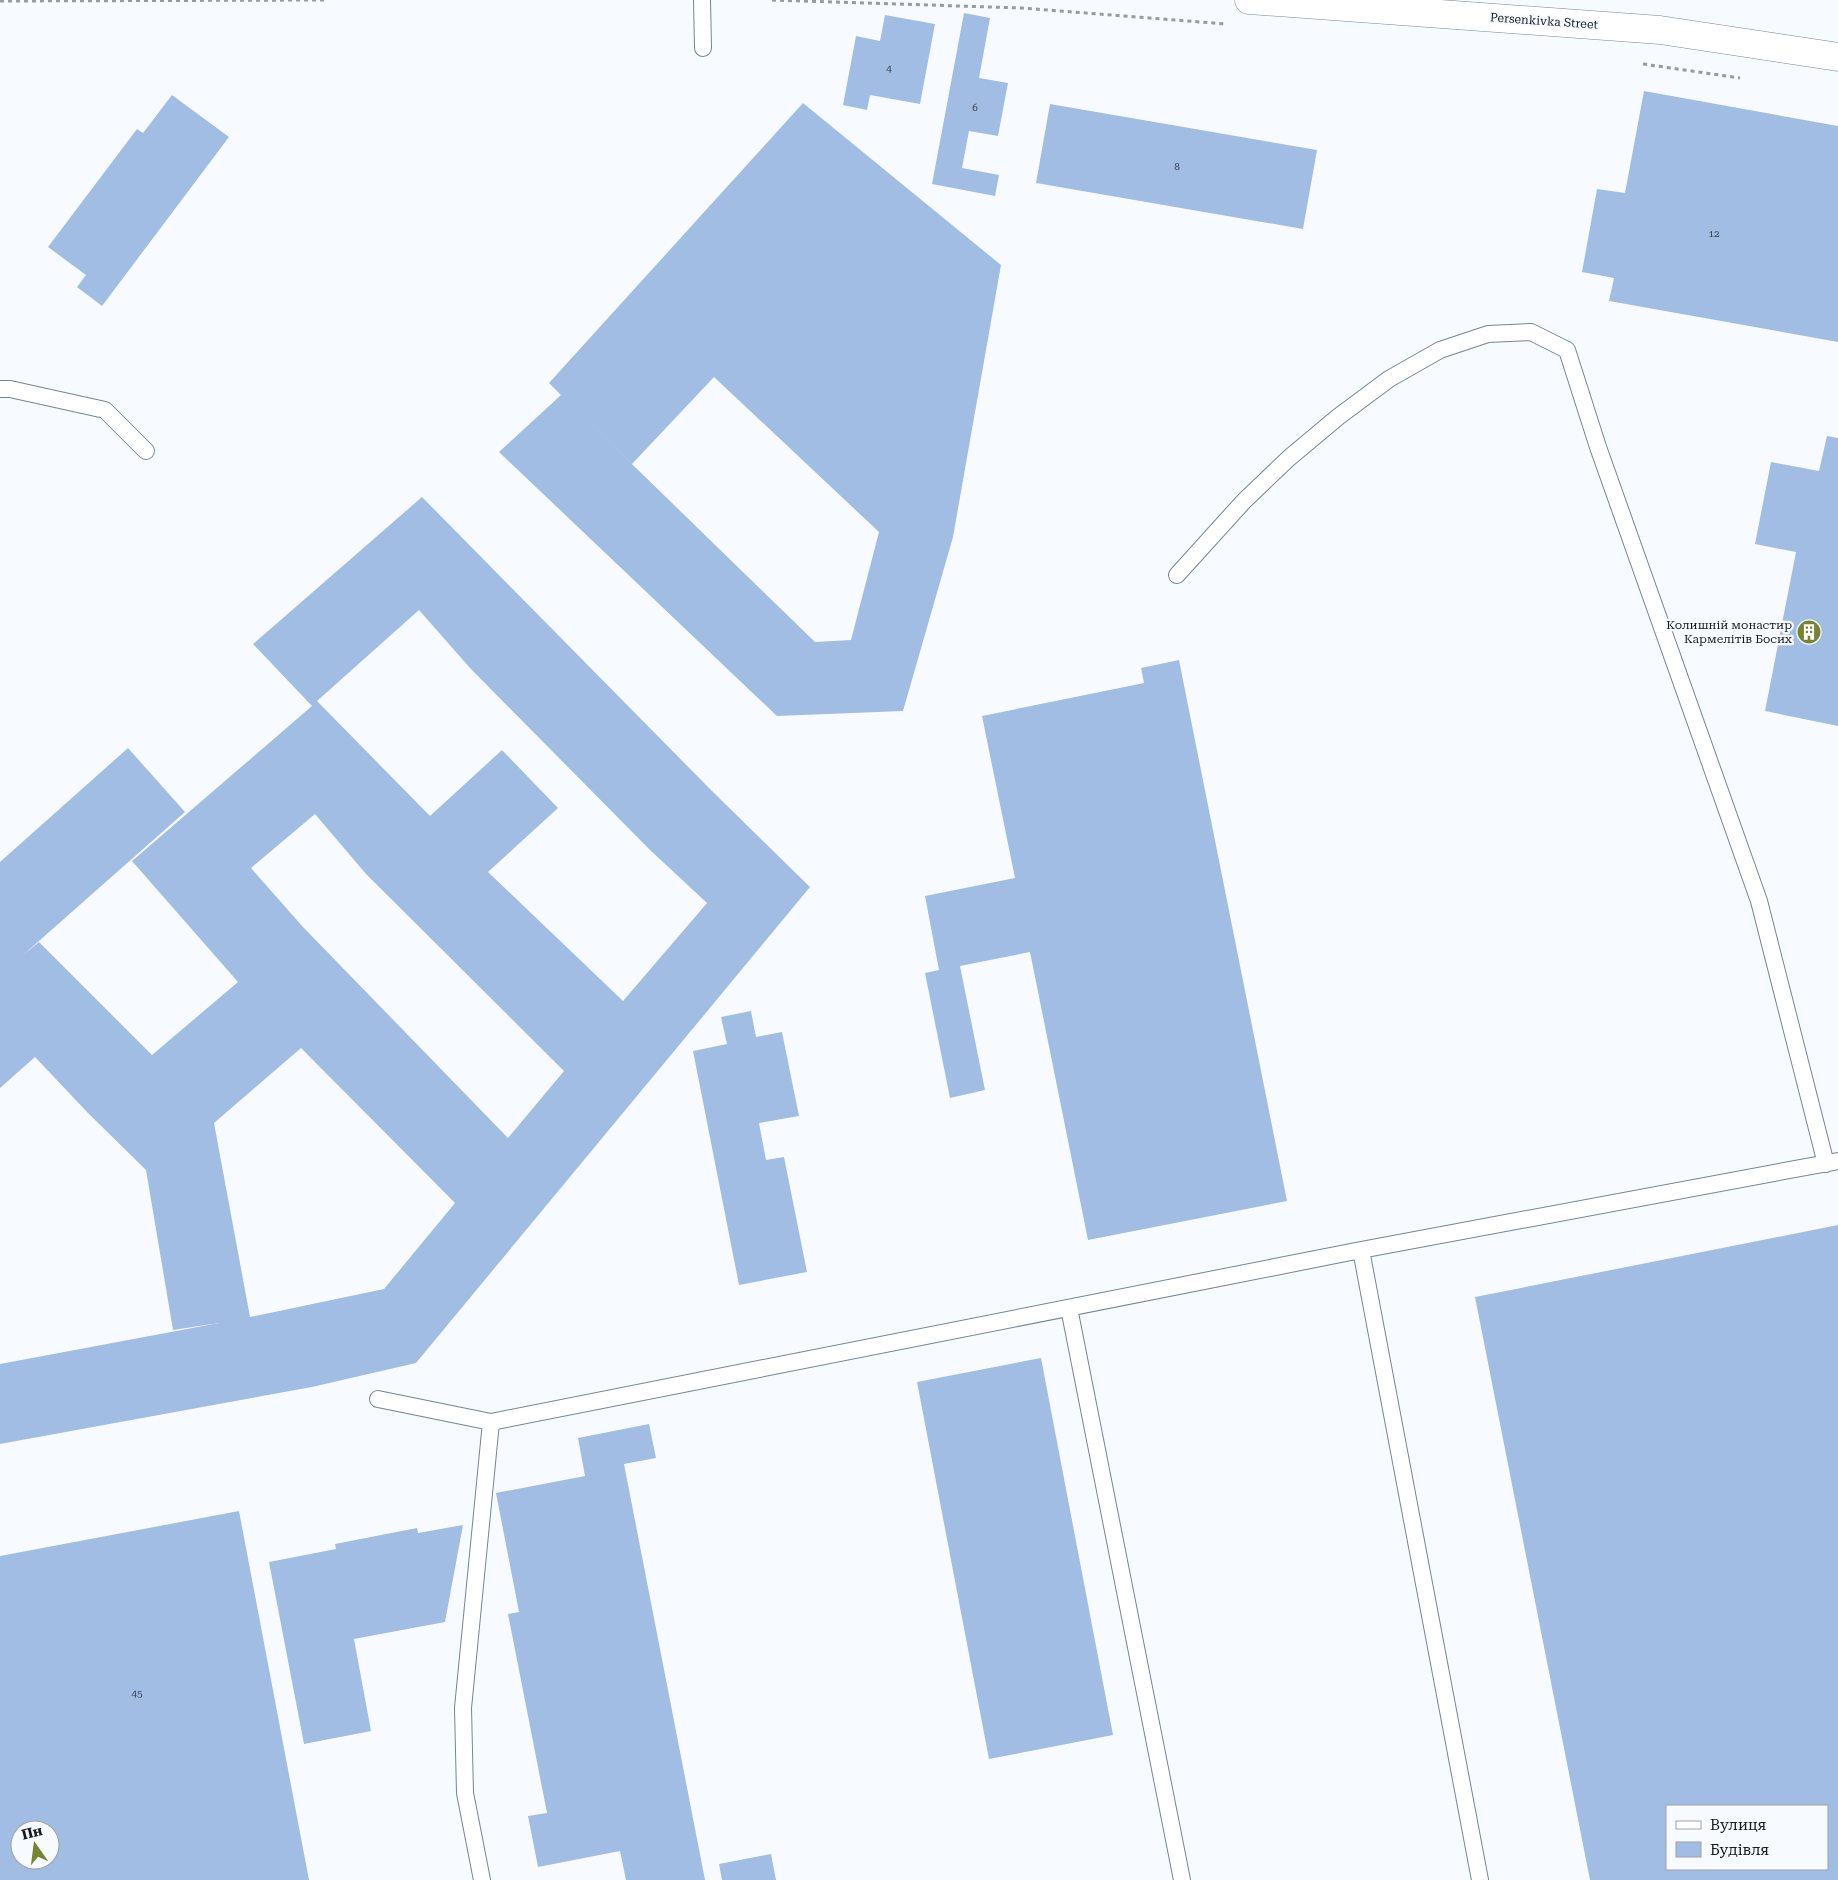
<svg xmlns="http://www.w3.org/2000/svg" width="1838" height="1880" viewBox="0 0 1838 1880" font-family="'Roboto Serif',serif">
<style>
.building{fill:#a2bde3;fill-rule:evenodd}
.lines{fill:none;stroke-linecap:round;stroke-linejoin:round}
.lane-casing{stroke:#768497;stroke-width:18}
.street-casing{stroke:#768497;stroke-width:29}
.path{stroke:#969ba0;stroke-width:3;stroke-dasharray:4 4;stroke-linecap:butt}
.lane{stroke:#fff;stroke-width:16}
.street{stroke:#fff;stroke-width:28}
.labels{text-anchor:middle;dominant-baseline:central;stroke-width:4.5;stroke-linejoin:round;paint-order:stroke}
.number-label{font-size:10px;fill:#394453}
.street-label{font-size:12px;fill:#161b23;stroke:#f7fbff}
.poi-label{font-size:12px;fill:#161b23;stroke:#f7fbff;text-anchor:end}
</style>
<rect width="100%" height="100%" fill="#f7fbff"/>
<path class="building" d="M964 13 990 18 979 78 1008 83 998 136 969 131 962 168 999 175 995 196 932 184Z
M885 15 935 24 920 104 870 95 867 110 843 105 856 36 880 41Z
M1644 91 1838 126V342L1609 301 1614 278 1582 272 1597 189 1625 193Z
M172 95 229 137 102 306 77 287 86 275 48 247 137 129 143 133Z
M803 103 1001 265 953 537 903 711 777 716 499 452 561 395 549 383ZM714 377 879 532 851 640 815 642 564 398 632 464Z
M1050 104 1317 150 1303 229 1036 183Z
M1827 436 1838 438V726L1765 711 1796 552 1755 544 1771 462 1819 471Z
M422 497 711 790 810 887 416 1363 312 1387 0 1444V1364L219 1323 173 1330 146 1170 88 1113 35 1057 0 1088V862L128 748 185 812 22 956 39 942 152 1055 238 982 132 861 312 706 253 644ZM419 610 470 668 650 850 707 903 623 1001 488 872 558 808 502 750 430 816 317 701ZM315 814 366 874 564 1071 508 1138 303 927 251 868ZM301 1048 455 1203 384 1289 250 1317 214 1123Z
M1179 660 1287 1201 1088 1240 1030 952 960 966 985 1090 950 1098 925 973 939 970 925 896 1015 878 982 716 1144 683 1141 668Z
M751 1011 756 1037 782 1032 799 1116 759 1123 766 1160 784 1157 807 1272 739 1285 693 1051 727 1044 721 1017Z
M1838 1225V1880H1590L1475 1297ZM1667 1806H1827V1869H1667Z
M1041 1358 1113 1735 989 1759 917 1382Z
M649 1424 656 1458 624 1464 705 1880H626L620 1851 538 1867 528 1816 547 1813 508 1614 519 1612 496 1493 585 1476 578 1438Z
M239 1511 309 1880H0V1556ZM20 1830H50V1860H20Z
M463 1525 445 1622 354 1639 371 1731 304 1744 269 1562 336 1549 335 1544 417 1528 418 1533Z
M771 1854 776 1880H722L719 1864Z"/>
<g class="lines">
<defs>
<path id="lane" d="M702 0 703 48
M0 389H10L105 410 146 451
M1177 575 1244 501 1289 458 1338 417 1389 379 1440 350 1488 334 1531 332 1567 350 1598 447 1759 901 1826 1164
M1361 1250 1838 1161
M1069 1308 1182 1880
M378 1399 491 1422 1361 1250 1480 1880
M482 1880 465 1793 463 1708 491 1422"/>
<path id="street" d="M1249 0 1660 30 1838 57"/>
</defs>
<use href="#lane" class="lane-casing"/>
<use href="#street" class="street-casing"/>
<path class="path" d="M772 0 1022 8 1226 24
M0 1 324 0
M1643 64 1740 78"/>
<use href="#lane" class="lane"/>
<use href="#street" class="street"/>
</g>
<defs>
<symbol id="building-disc" viewBox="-11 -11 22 22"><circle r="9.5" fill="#768330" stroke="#f7fbff"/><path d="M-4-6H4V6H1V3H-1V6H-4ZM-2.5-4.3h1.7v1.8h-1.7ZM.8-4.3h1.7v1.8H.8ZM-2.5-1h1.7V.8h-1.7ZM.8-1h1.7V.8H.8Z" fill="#fff"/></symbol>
</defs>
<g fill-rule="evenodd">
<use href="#building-disc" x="1795" y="618" width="28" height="28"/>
</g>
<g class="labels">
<g class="number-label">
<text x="889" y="68">4</text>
<text x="975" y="107">6</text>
<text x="1177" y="166">8</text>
<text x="1714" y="233">12</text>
<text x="137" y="1693">45</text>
</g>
<g class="street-label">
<text transform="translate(1544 21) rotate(4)">Persenkivka Street</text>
</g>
<g class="poi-label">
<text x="1792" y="625">Колишній монастир<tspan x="1792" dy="14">Кармелітів Босих</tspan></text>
</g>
</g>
<rect x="1666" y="1805" width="162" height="65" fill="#f7fbff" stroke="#9da1a7"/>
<rect x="1676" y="1821" width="25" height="8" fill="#ffffff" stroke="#9da1a7"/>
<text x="1710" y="1830" font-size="15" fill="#161b23">Вулиця</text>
<rect x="1676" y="1842" width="25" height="15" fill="#a2bde3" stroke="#9da1a7"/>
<text x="1710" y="1855" font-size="15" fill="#161b23">Будівля</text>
<g transform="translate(35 1845) rotate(346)"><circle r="24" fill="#f7fbff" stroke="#9da1a7"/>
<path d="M0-4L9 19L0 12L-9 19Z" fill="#768330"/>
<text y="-8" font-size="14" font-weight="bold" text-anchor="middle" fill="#161b23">Пн</text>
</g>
</svg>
